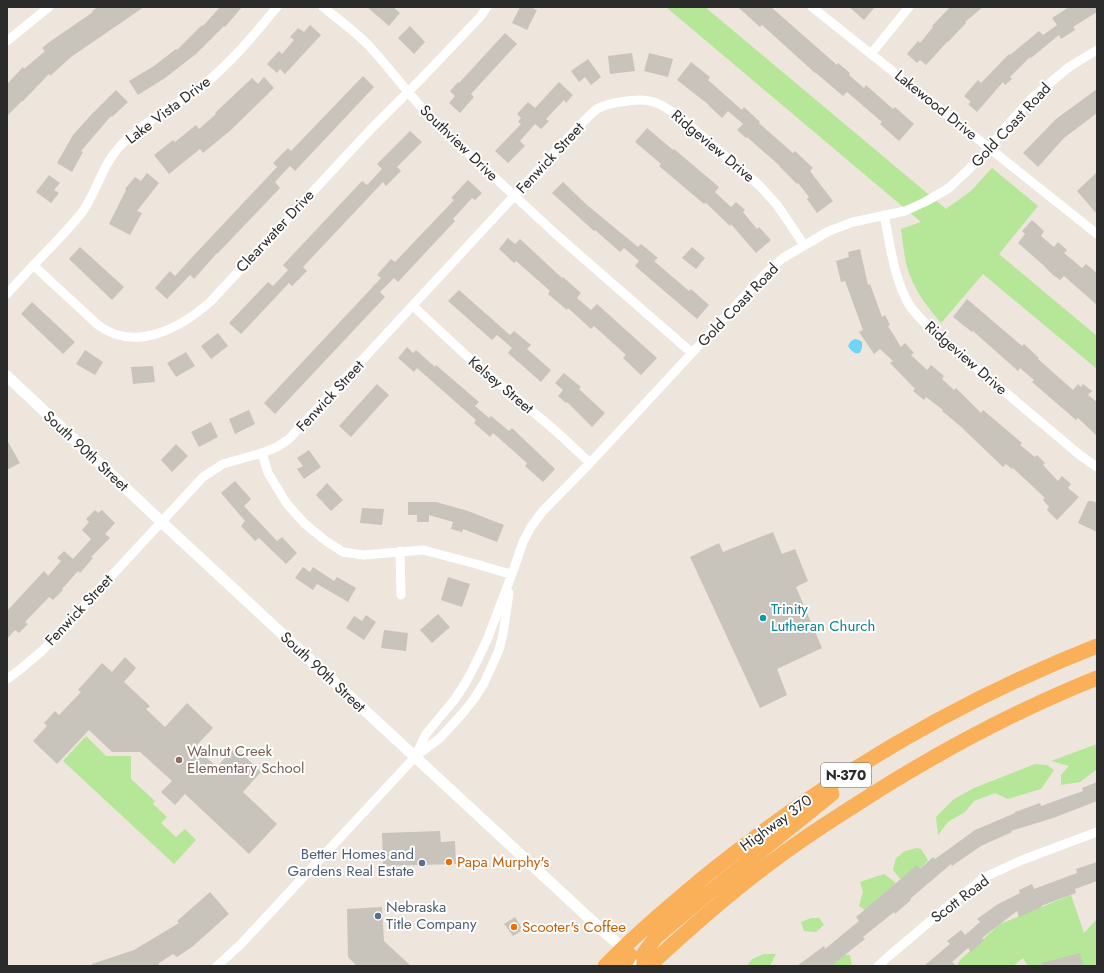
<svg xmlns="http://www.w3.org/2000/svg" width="1104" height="973" viewBox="0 0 1104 973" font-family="Jost,sans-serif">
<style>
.green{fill:#b6e697}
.water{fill:#6cd6f4}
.building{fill:#c9c4bb}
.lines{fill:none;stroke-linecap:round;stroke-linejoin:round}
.minor{stroke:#fff;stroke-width:9}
.tertiary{stroke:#fff;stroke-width:11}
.trunk{stroke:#fab058;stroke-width:15}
.culture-dot{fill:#0f9aa8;stroke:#fff;stroke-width:1.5}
.education-dot{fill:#8d6e63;stroke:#fff;stroke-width:1.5}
.food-dot{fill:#e8710a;stroke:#fff;stroke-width:1.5}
.service-dot{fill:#5c6f8a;stroke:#fff;stroke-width:1.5}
.labels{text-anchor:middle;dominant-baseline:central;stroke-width:4;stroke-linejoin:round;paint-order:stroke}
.shield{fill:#fff;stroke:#6b6b6b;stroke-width:1}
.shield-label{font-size:14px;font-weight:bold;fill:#2b2b2b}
.street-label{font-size:15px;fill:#2b2b2b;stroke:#fff}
.culture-label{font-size:15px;fill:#0d838f;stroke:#fff;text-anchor:start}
.education-label{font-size:15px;fill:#785e54;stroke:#fff;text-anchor:start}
.service-label{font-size:15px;fill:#4e5e75;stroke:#fff;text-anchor:end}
.food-label{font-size:15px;fill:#c56008;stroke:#fff;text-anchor:start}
</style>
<rect width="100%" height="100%" fill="#eee5dd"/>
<path class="green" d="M666 7H705L946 209 971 191 992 168 1038 206 999 254 1097 336V369L983 274 941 323C927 307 913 288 907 267 904 255 903 242 901 229L921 222Z
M86 736 106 756H131V779L155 801 153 804 167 817 161 823 176 837 185 829 196 840 174 864 63 761Z
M1097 744V769L1080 782 1061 785V775L1069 766 1051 761Z
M1035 764 1047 765 1054 770 1041 789 1008 799 995 793 974 801 965 812 948 822 938 835 936 817 954 799 974 788Z
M917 848 921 849 928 860 920 869 901 880 893 870 896 858 905 851Z
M884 874 896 883 865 910 859 906 863 892 860 882Z
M1071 895 1084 933 1097 919V966H1028L1023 958 1013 966H957L960 960 1000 924Z
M811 918H819L824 925 816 932 804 931 801 922Z
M764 954H776L770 966H747L752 959Z
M833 954 850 955 852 966H825Z"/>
<path class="water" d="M855 339 859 340 862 342C863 356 855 357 848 346L851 341Z"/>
<path class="building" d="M98 7H144L71 57 50 76 49 74 23 101H22L7 116V84L23 67 24 69 45 51 42 48 48 43 93 12 92 11Z
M220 7H242L225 27 224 26 196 54 165 78 138 95 129 81 154 66 176 49 177 50 202 25 203 26Z
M367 7H393L400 13 389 26Z
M520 7H530L537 10 527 30 512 23Z
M738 7H771L837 65 838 63 850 73 849 75 864 88 866 85 893 109 895 107 914 124 899 141 880 124 882 122 847 92 843 96 816 73H815L762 25 760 27Z
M849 7H875L864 20Z
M950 7H983L965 22 966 23 948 42V41L926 65 920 60 917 63 907 54 918 41 920 43 933 27 932 26Z
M1069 7H1097V12L1073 27 1075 30 1061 39 1059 35 1031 58 1030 57 1010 77 1012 79 1005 85 1003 82 977 112 968 104 971 102 964 96 978 80 981 83 1009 54 1010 55 1039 31 1043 35 1057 25 1052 18Z
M310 25 321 35 285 74 280 69 277 73 267 64 279 51 282 54 294 40 290 37 298 28 304 32Z
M410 26 425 42 414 54 398 38Z
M505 33 517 44 471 94 474 97 460 113 449 103 455 96 450 91 458 82 459 83Z
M632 53 635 71 610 74 608 56Z
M649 53 673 59 668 77 644 71Z
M588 59 601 77 591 85 585 77 579 82 571 71Z
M691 62 710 77 708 80 742 110 744 107 760 122 759 123 793 153 795 151 813 168 810 171 833 201 817 213 807 199 809 197 798 183 797 184 780 167V166L747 137 746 138 737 130 743 124 728 111 722 118 708 105H709L677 80Z
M363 76 374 87 295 171 290 166 275 182 280 188 217 254V253L194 279 190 275 167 299 155 288 170 271 175 276 197 252 277 167 273 163 288 148 291 151Z
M264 77 274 88 231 130 203 153 200 149 169 174 154 155 173 140 175 142 196 125 199 129 216 114 215 113 252 78 258 84Z
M559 82 573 95 566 103 564 100 546 119 549 121 541 129 535 124 520 141 525 146 508 163 495 151 521 124 518 122 521 118 517 114 528 102 535 108Z
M1097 89V113L1064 138 1038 167 1023 153 1056 119Z
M116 90 128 102 112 117 111 116 81 151 83 152 72 172 57 163 73 135 90 116Z
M647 128 673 150 674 149 719 187 715 192 731 207 736 202 745 210 743 212 757 229 759 227 771 240 756 253 731 224 730 226 706 203 704 204 659 166 661 164 635 142Z
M410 131 422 142 397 167 401 171 386 186 383 182 303 267 307 271 292 286 289 283 241 334 229 323 268 282 273 286 288 270 283 265 362 181 367 185 382 169 377 164Z
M1097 172V214L1077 191Z
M147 173 159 183 137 211 142 213 130 235 109 224 126 190 125 189 135 177 141 181Z
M49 175 60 183 54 190 59 193 51 203 36 192Z
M468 180 482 193 475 200 472 198 453 219 455 221 398 282 394 278 380 292 385 297 275 414 264 403 381 278 377 275 391 259 395 262 454 200 451 198Z
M563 182 587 205 638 247 641 244 658 258 654 261 689 291 691 289 709 305 697 319 635 266 639 261 624 248 620 252 595 230 594 231 552 193Z
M1032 220 1044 231 1041 236 1054 247 1058 242 1067 250 1064 253 1082 268 1086 264 1097 273V305L1064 276 1060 280 1053 275 1041 263 1018 243 1025 234 1022 231Z
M508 238 515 244 520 239 562 278 563 277 581 293 577 298 591 310 597 304 657 358 641 375 623 358 626 355 594 326 591 329 568 308 567 310 548 294 550 291 516 261 514 263 499 249Z
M80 247 124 287 112 300 69 259Z
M692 247 705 258 696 269 682 258Z
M860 249 868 285 870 284 882 317 885 315 890 325 888 326 901 347 905 343 914 353 911 355 927 370 931 365 944 376 942 379 954 390 956 388 981 413 983 410 1022 443 1020 445 1035 457 1037 455 1045 463 1043 465 1058 481 1062 476 1071 484 1068 488 1079 497 1057 520 1047 510 1049 507 1043 500 1045 498 1013 468 1012 469 1006 464 1003 467 959 425 942 411 943 410 926 397 924 400 913 391 915 389 890 363 893 361 880 349 874 354 859 332 863 330 845 281 841 282 836 261 849 257 848 252Z
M459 290 510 335 514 331 531 345 527 349 551 370 541 382 508 353 512 348 497 335 492 340 448 301Z
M967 299 1022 346 1024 344 1039 358 1038 359 1073 390 1078 384 1081 387 1083 384 1092 391 1088 395 1097 402V436L1078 418 1076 420 1032 382 1034 380 1020 368 1018 371 973 331 972 332 953 317Z
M32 302 75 342 63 354 21 314Z
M218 333 228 346 211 359 201 346Z
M407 347 413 353 416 350 435 367 436 365 479 402 475 406 489 418 491 416 509 431 512 428 555 469 543 482 525 466 527 463 493 433 490 437 474 423 476 420 417 368 414 372 398 358Z
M85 350 103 362 95 375 76 364Z
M186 352 195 366 176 377 167 363Z
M153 366 155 382 133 384 131 367Z
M564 373 581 387 579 389 605 413 592 427 567 402 566 403 558 396 563 390 555 383Z
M377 384 389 395 351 437 339 426Z
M249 410 255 424 235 434 229 419Z
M211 422 218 437 199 447 191 432Z
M7 440 20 463 7 470Z
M176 444 188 456 172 472 161 460Z
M309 450 321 467 304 479 297 469 303 466 297 458Z
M235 481 251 499 244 506 277 541 282 537 297 553 286 564 259 538 255 541 241 526 245 521 221 493Z
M327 483 343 500 331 511 316 495Z
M1088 501H1092L1097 503V532L1078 523Z
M408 502H436L468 511 504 525 497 542 463 529 462 532 451 529 453 522 429 515V522H417V515H408Z
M362 508 384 509 382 525 360 523Z
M95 510 98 513 102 510 115 523 105 534 110 538 91 557 93 558 80 573 78 571 62 589 63 590 53 600 49 597 25 622 28 624 19 633 15 630 7 639V611L44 571 48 576 61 561 57 558 64 551 73 559 91 539 82 530 89 522 86 519Z
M773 532 782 554 795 549 808 581 796 587 822 648 777 669 787 695 760 708 690 557 719 543 723 552Z
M303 567 310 572 313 567 334 581 337 577 356 588 348 602 317 584 313 590 295 578Z
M448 577 470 584 462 607 441 600Z
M438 614 450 627 432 643 420 630Z
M366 615 376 622 364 640 346 628 354 616 362 621Z
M384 630 408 633 406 651 381 648Z
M125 657 136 668 124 682 150 706 146 709 165 727 187 703 213 728 195 747 217 767 235 747 261 772 243 792 277 824 249 854 185 794 175 805 161 792 172 781 140 752H112L89 730 57 764 33 741 47 726 44 723 55 711 59 715 81 692 78 690 102 663 112 672Z
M1097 782V801L1056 817 1011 831 1012 832 981 846 952 866 951 864 910 899 911 900 895 914 894 912 863 937 865 939 831 966H797L824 946 825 949 859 921 856 917 917 865 920 869 933 857 935 859 975 830 1015 813V812L1040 803 1041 806 1083 791 1082 788Z
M440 831 441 842 455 841 456 864 383 866 382 833Z
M1097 862V881L1075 889 1076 893 1041 906 1042 907 1019 917 1017 911 982 938 984 940 971 952 968 948 952 962 956 966H924L950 944 947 941 961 930 965 935 980 922 977 919 998 904 1020 893 1019 890 1032 884 1034 889 1077 873 1076 869Z
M210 892 229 914 192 947 177 957 173 954 159 963V966H92V964L134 950 179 923 177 921Z
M382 907 384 941 411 966H357L348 957 347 909Z
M515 917 523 930 513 936 504 924Z
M1080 953 1083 966H1042V963Z"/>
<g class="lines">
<path class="minor" d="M323 7C339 20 356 32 370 47 394 73 414 102 439 126L559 237 692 353
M812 7 1097 234
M7 41 49 7
M871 54 909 7
M884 215C890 243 893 273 906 299 912 312 926 324 936 334L1081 456 1097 467
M33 265 98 325C135 353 181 328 211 301L371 129 420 80 480 17 487 7
M7 294C22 277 37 261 53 245 63 234 74 223 83 211 98 189 102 165 121 145 145 121 175 106 202 86 231 63 254 35 277 7
M413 306 469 358 557 432 590 463
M262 453 268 473 287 504 305 524 326 541 343 552 364 555 423 550 476 564 503 572 512 574
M400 551 401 595
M7 679 18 671 42 651 203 477 223 464 262 453 277 447 289 439 579 126C585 121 591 113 597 109 604 105 613 103 621 102 648 97 659 101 681 118L760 186 777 205 790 224 804 245
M415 757 426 734 455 699 466 682 475 665 487 640 512 574 523 542 531 527 542 512 590 463 766 273 783 258 829 231 853 222 905 211 925 202 949 188 968 170 989 148 1006 127 1032 98 1069 67 1097 50
M217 966 241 944 415 757 440 738 462 714 474 699 484 683 499 650 503 634 509 593
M878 966 889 956 953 902 985 877 1022 860 1097 832"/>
<path class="tertiary" d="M7 376 169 529 603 931 623 948 640 966"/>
<path class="trunk" d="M605 966C637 933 673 903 709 873 826 779 957 701 1097 646
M623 966 630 955
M644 966V953L656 937 706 895 832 794
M649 966C691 927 734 889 781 855 813 831 848 810 882 788 950 746 1022 708 1097 678"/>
</g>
<circle class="culture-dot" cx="763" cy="618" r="4"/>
<circle class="education-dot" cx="179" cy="760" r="4"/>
<g class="food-dot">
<circle cx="449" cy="862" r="4"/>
<circle cx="514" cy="927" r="4"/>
</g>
<g class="service-dot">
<circle cx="422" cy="863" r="4"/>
<circle cx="378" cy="916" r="4"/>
</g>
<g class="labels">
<rect class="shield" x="821" y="763" width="50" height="24" rx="3"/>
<g class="shield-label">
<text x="846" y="775">N-370</text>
</g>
<g class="street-label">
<text transform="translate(936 105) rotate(39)">Lakewood Drive</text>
<text transform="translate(168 110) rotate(-37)">Lake Vista Drive</text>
<text transform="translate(1011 125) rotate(-47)">Gold Coast Road</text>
<text transform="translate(459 143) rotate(44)">Southview Drive</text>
<text transform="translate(713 146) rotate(40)">Ridgeview Drive</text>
<text transform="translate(550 158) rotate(-47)">Fenwick Street</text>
<text transform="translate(275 231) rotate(-47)">Clearwater Drive</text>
<text transform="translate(738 305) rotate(-46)">Gold Coast Road</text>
<text transform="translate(966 358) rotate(41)">Ridgeview Drive</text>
<text transform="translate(501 385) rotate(40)">Kelsey Street</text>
<text transform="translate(330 396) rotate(-47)">Fenwick Street</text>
<text transform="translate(86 451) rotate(43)">South 90th Street</text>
<text transform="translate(79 610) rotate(-47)">Fenwick Street</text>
<text transform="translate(323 672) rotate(43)">South 90th Street</text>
<text transform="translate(776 823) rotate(-36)">Highway 370</text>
<text transform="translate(960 899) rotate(-37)">Scott Road</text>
</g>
<g class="culture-label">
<text x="771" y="609">Trinity<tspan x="771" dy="17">Lutheran Church</tspan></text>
</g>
<g class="education-label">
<text x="187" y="751">Walnut Creek<tspan x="187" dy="17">Elementary School</tspan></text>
</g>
<g class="service-label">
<text x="414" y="854">Better Homes and<tspan x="414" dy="17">Gardens Real Estate</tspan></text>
<text x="386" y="907" text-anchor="start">Nebraska<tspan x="386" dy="17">Title Company</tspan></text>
</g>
<g class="food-label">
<text x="457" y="862">Papa Murphy's</text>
<text x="522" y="927">Scooter's Coffee</text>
</g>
</g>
<rect width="1104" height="973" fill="none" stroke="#2b2b2b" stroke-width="16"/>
</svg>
